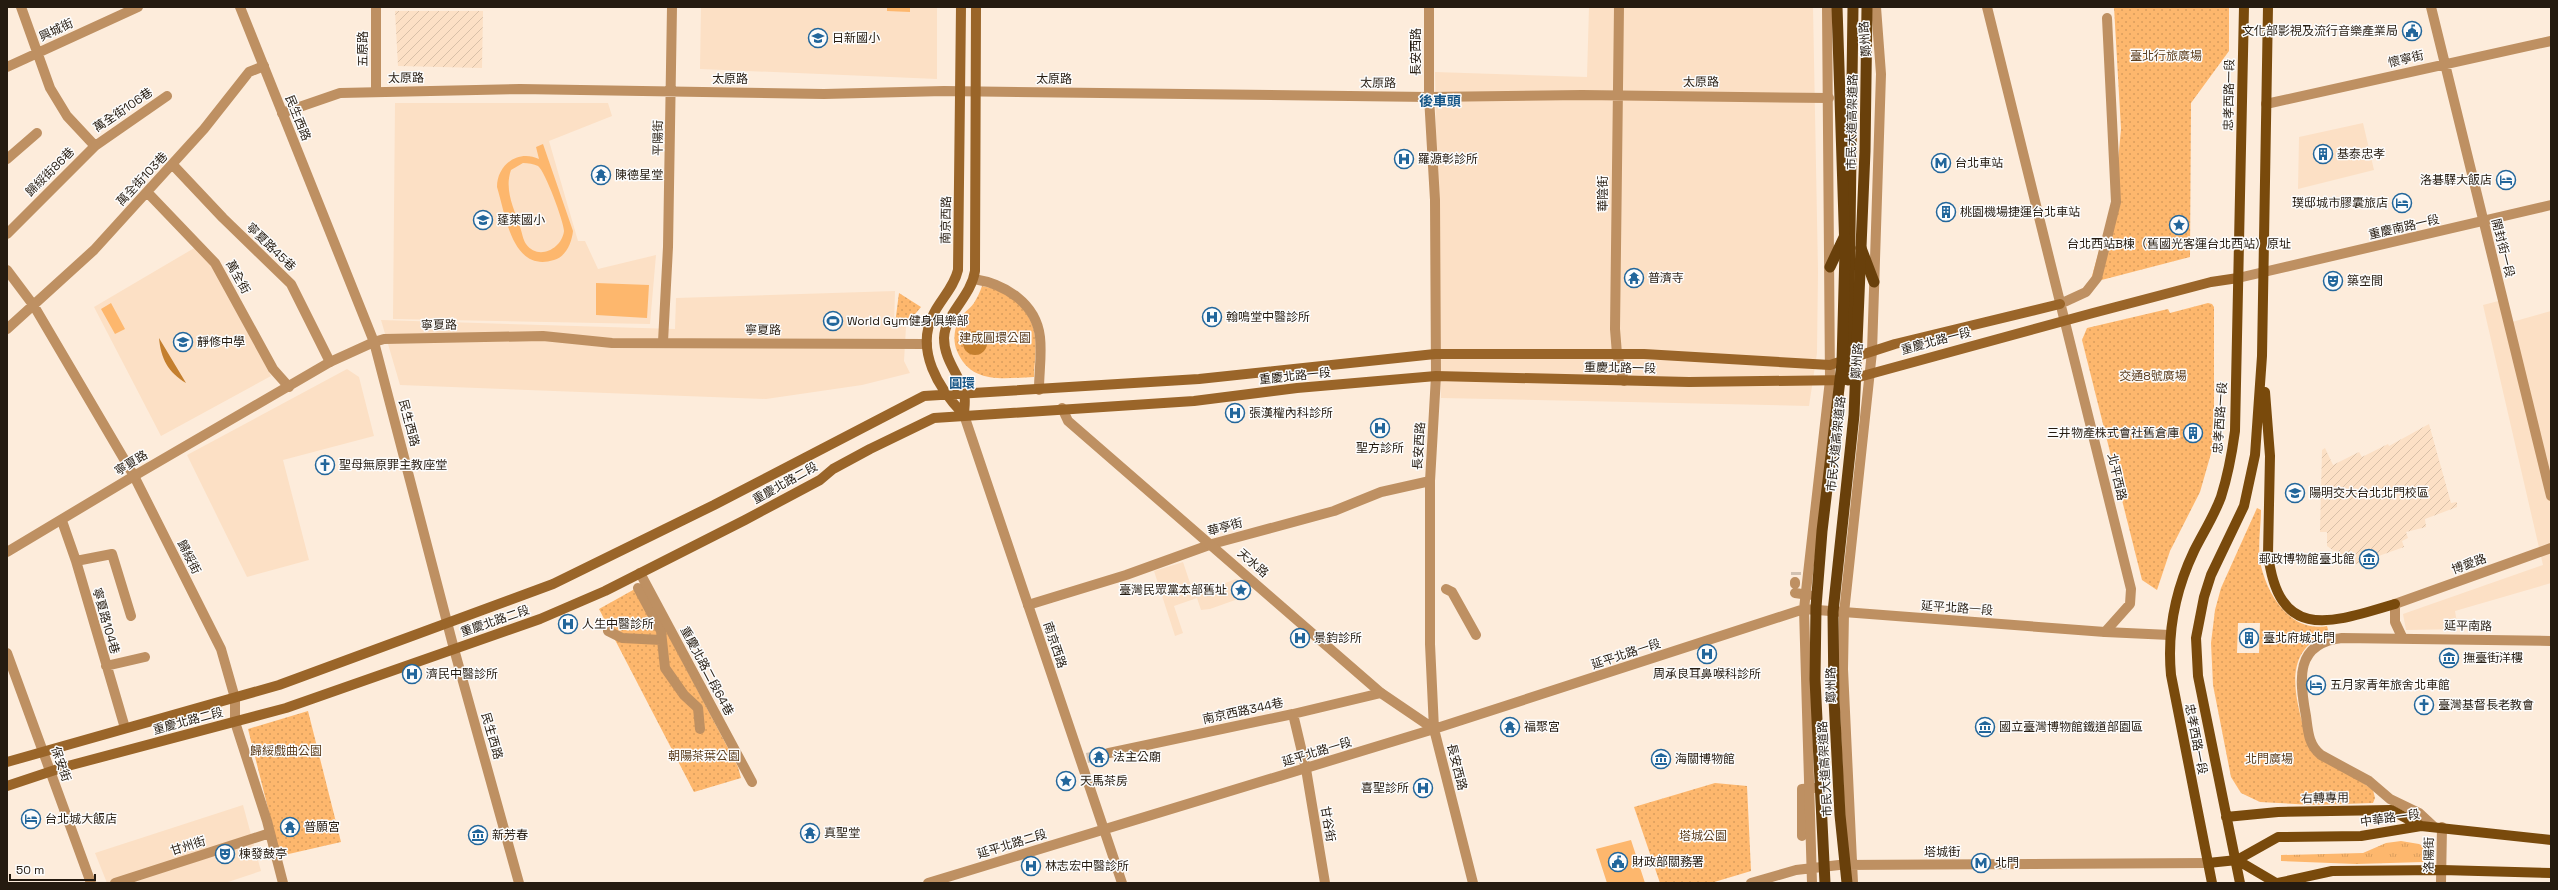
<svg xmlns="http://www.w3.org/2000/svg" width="2558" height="890" viewBox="0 0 2558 890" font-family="'Space Grotesk','Noto Sans TC',sans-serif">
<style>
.built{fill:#fce0c5}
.industrial{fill:url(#industrial-furrows)}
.grass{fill:url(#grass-tufts)}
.park{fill:url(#park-dots);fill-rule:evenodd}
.garden{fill:#fdb76d;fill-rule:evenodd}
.water{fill:#c47f2e}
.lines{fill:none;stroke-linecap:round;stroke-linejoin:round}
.pedestrian-tunnel{stroke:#d2c2b2;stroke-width:10;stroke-dasharray:10 5;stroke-linecap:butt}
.minor-tunnel{stroke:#d2c2b2;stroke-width:10;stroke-dasharray:10 5;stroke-linecap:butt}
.pedestrian{stroke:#be9062;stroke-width:10}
.minor{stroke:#be9062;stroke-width:10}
.tertiary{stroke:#be9062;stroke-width:10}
.secondary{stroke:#9a6529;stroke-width:10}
.primary{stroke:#794a0c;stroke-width:10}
.trunk{stroke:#69400b;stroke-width:11}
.trunk-bridge{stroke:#69400b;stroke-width:11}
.labels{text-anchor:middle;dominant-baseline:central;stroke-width:3;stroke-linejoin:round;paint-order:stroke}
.street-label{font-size:12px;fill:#251b10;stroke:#fcfcfc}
.poi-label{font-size:12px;fill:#251b10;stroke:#fcfcfc;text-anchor:start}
.park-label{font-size:12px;fill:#5b3d1d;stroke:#fcfcfc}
.neighbourhood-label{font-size:13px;font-weight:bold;fill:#185787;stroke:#fcfcfc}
.quarter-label{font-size:14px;font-weight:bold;fill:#185787;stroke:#fcfcfc}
</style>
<defs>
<pattern id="industrial-furrows" width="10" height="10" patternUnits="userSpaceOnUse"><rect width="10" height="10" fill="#fce0c5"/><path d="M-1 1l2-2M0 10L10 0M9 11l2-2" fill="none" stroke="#d8c0a8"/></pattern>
<pattern id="grass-tufts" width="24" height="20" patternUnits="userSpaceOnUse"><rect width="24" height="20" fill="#fdb76d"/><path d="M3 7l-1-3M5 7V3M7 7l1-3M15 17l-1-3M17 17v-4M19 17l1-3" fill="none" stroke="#d99d5d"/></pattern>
<pattern id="park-dots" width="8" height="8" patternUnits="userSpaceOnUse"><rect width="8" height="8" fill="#fdb76d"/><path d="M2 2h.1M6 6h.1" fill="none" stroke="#d99d5d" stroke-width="1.8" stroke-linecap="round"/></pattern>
</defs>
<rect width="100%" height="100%" fill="#fdecdb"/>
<path class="built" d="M701 7H937V79L700 69Z
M1589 7H1813L1818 271 1817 353 1809 406 1441 398 1435 72 1587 77Z
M395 103H608L612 116 549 141 578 241H585L598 269 656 255 650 324 393 319Z
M2363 123 2374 170 2298 189 2299 137Z
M196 247 215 264 271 376 161 436 94 307Z
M895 291 894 325 906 327 904 361 910 373 862 385 766 399 400 385 381 320 675 329 676 298Z
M2506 299 2512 322 2551 311V583L2455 611 2458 629 2406 630 2403 614 2543 565 2483 305Z
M347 369 359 377 374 436 283 460 309 560 247 577 187 455Z
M1183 562 1194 595 1236 579 1252 594 1210 609 1201 610 1197 598 1174 606 1183 633 1175 636 1154 571Z
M243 805 261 871 225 883H107L95 853Z"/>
<path class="industrial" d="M395 11H483L482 68 398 66Z
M2429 424 2451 503 2457 502V507L2425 519 2426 527 2406 532 2408 538 2402 541 2404 547 2356 564 2353 558 2347 560 2327 546V532H2320L2322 450 2325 448 2333 465 2359 452 2362 457 2388 444 2389 446Z"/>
<path class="grass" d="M2401 841 2419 844 2427 848 2424 862 2356 864 2281 861V855L2363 853 2386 843Z"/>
<path class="park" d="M2114 7H2229V51L2191 103 2190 257 2090 283 2115 194 2121 129Z
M982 286C1007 290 1033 310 1035 337 1037 350 1034 364 1034 377 1004 378 971 385 957 351 953 342 954 331 958 321 962 313 969 310 974 303 977 298 980 292 982 286Z
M899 293 921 307 906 325 895 324Z
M2208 303 2212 304 2214 307V443L2200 492 2170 551 2157 590 2142 580 2082 340 2087 328 2168 309 2170 313Z
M2257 508 2261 510C2261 527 2257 548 2261 566 2268 596 2291 633 2327 626L2329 633C2277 652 2298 704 2308 744L2373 790 2375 798 2373 803 2313 805 2260 802 2241 793 2231 777 2213 685 2211 643 2215 610 2221 588ZM2238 623H2260L2259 653H2237Z
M642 585 738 767 741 778 694 792 599 609Z
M308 711 341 842 280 856 248 729Z
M1715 783 1747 786 1751 871 1711 883H1660L1634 807Z"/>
<path class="garden" d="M887 7H910V12L887 11Z
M543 144 573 231C572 242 566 257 554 260 512 273 506 216 497 187 497 165 518 149 539 159L536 147ZM523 163C528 163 534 164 538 166 545 171 564 222 564 231 562 249 538 261 526 244 523 240 522 232 520 227 514 208 504 190 511 170Z
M596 283 649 285 647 318 596 315Z
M111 303 125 329 115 334 101 309Z
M1631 840 1645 883H1607L1596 849Z"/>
<path class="water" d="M963 343a12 12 0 1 1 24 0a12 12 0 1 1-24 0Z
M159 338 186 383C168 372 161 359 159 338Z"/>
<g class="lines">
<path class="pedestrian-tunnel" d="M1796 575V572"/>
<path class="minor-tunnel" d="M1087 758 1109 753"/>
<path class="pedestrian" d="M1795 582V584
M638 588 661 631 665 668 684 695 698 708 700 729
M1446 589 1452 592 1476 635
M1795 593 1809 595
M608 631 622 638 661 640
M1802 836V789L1814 788"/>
<path class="minor" d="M21 7 50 88 67 116 95 146
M1619 7 1615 329 1617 354 1624 381
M1987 7 2131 589 2130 604 2105 632
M2431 7 2551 496
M7 67 138 7
M376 92V7
M2266 104 2551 41
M282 113 340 93 520 89 824 94 944 91 1429 97 1582 95 1829 98
M7 159 37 133
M173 165 223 218 291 284 330 362
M147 192 215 263 273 369 289 387
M7 234 95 146 167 96
M7 270 34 306 134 476 221 649 235 698V722L267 821 283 883
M974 279C1005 284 1036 303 1040 337 1042 355 1039 372 1039 390
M2060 304 2086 292 2097 278 2116 202 2107 18
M7 329 94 250 204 129 249 72 264 66
M374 342 384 339 543 336 612 343 927 344
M663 342 668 247 672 7
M62 521 76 561 125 728
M76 561 112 554 131 616
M640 573 752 782
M2395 604V622L2403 639
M1028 605 1126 575 1212 544 1334 511 1381 492 1430 481
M7 653 91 883
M106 666 145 657
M1293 714 1306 769 1325 883
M1109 753 1293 714 1381 693
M2433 826 2419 813 2390 799 2369 781 2321 755C2308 745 2308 730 2306 716 2299 679 2295 643 2342 638L2551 641
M115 883 270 833
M2441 883 2442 827"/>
<path class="tertiary" d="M240 7 374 342 454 649 519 883
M1429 7V97L1435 200 1436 376 1430 481V644L1434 729 1473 883
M2238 278 2551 205
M1062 408 1068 421 1381 693 1434 729
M964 415 1122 883
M7 552 134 476 330 362 374 342
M2395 604 2551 548
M928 883 1434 729 1804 609 2105 632 2170 635
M1751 883 1796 870 1839 865 2208 863
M1812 883 1804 609 1830 380 1827 7
M1853 883 1843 669 1844 613 1872 352 1881 74 1876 7"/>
<path class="secondary" d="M961 7 958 270C954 287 942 298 934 313 914 350 939 389 964 415
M964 415C964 409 966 400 964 393 959 374 944 360 944 338 945 314 971 297 975 271L976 7
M7 762 279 685 553 584 714 505 924 396 1199 379 1435 354H1644L1830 365 1895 344 2060 304
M7 786 64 767 286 708 540 619 605 591 745 520 820 480 833 469 870 449 934 418 1194 401 1297 388 1436 376 1689 382 1848 380 2093 313 2211 282 2238 278"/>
<path class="primary" d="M2265 392 2270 456 2268 554C2279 643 2331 623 2395 604
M2226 817 2278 812 2391 810 2421 826
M2237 860 2276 883
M2208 863 2237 860 2278 837 2361 836 2421 826 2551 840
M2212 883 2171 675C2167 632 2175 591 2194 551 2203 533 2214 516 2221 497 2228 475 2232 453 2235 431L2244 7
M2240 883 2198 676 2196 638 2204 597 2211 575 2244 506 2255 455 2262 356 2268 7
M2278 883 2332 871 2442 870 2551 873"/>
<path class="trunk" d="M1861 248 1874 282
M1830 267 1846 233
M1848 380 1853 7"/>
<path class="trunk-bridge" d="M1825 883 1815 679 1816 607 1822 531 1842 363 1845 251 1837 7
M1847 883 1840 815 1834 699 1833 612 1854 415 1865 151 1867 7"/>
</g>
<defs>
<symbol id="civic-ring" viewBox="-11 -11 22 22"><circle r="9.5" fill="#fcfcfc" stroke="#22669b" stroke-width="1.5"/><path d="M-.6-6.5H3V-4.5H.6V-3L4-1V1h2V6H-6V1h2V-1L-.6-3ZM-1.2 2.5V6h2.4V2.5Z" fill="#22669b"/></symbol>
<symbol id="school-ring" viewBox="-11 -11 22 22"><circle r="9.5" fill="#fcfcfc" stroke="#22669b" stroke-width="1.5"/><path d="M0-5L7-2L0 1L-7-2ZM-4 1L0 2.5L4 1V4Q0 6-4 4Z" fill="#22669b"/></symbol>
<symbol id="building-ring" viewBox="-11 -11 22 22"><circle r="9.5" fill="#fcfcfc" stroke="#22669b" stroke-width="1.5"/><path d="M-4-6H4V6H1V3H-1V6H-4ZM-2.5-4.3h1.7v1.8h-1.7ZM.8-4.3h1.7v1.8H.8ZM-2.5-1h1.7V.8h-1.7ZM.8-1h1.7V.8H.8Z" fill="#22669b"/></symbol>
<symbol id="hospital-ring" viewBox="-11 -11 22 22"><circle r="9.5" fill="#fcfcfc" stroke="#22669b" stroke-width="1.5"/><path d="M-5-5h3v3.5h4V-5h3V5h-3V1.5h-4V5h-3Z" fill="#22669b"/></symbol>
<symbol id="metro-ring" viewBox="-11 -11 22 22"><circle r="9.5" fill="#fcfcfc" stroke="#22669b" stroke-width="1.5"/><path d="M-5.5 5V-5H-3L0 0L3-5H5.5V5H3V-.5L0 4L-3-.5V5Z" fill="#22669b"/></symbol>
<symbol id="temple-ring" viewBox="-11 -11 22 22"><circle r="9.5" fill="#fcfcfc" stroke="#22669b" stroke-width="1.5"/><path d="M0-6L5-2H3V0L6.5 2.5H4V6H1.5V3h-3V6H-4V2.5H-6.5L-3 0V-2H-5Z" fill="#22669b"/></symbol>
<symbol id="hotel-ring" viewBox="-11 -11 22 22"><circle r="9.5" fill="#fcfcfc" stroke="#22669b" stroke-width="1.5"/><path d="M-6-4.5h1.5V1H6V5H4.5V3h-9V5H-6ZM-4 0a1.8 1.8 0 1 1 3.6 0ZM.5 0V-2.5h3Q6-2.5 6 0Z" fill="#22669b"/></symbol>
<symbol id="sight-ring" viewBox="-11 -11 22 22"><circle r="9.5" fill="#fcfcfc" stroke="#22669b" stroke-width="1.5"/><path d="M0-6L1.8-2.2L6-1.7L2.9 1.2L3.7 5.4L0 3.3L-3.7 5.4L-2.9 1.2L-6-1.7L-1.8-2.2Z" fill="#22669b"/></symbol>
<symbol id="theatre-ring" viewBox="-11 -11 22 22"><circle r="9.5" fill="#fcfcfc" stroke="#22669b" stroke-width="1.5"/><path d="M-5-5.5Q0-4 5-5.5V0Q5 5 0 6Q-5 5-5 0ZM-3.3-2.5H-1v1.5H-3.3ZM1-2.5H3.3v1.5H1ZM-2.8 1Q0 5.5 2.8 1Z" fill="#22669b"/></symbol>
<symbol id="stadium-ring" viewBox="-11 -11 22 22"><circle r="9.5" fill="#fcfcfc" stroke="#22669b" stroke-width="1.5"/><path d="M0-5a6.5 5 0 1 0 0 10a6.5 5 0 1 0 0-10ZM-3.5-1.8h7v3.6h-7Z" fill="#22669b"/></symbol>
<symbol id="church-ring" viewBox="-11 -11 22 22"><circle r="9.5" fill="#fcfcfc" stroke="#22669b" stroke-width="1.5"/><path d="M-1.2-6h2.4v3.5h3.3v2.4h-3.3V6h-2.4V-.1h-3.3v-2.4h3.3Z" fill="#22669b"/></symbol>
<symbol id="university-ring" viewBox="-11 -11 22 22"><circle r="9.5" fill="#fcfcfc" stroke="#22669b" stroke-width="1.5"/><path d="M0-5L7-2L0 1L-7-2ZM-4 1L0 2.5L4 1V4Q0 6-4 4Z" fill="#22669b"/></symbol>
<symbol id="museum-ring" viewBox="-11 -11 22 22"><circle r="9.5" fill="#fcfcfc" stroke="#22669b" stroke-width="1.5"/><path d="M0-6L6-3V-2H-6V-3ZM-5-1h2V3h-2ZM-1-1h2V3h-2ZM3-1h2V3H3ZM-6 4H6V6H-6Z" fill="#22669b"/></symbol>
</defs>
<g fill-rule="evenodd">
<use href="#civic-ring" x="2401" y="20" width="22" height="22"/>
<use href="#school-ring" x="807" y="27" width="22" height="22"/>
<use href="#building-ring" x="2312" y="143" width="22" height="22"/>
<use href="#hospital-ring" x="1393" y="148" width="22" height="22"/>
<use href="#metro-ring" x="1930" y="152" width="22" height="22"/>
<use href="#temple-ring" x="590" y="164" width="22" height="22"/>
<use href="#hotel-ring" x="2495" y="169" width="22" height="22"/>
<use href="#hotel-ring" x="2391" y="192" width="22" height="22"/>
<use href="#building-ring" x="1935" y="201" width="22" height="22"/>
<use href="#school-ring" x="472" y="209" width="22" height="22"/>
<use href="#sight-ring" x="2168" y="214" width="22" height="22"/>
<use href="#temple-ring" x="1623" y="267" width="22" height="22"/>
<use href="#theatre-ring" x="2322" y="270" width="22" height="22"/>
<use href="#hospital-ring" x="1201" y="306" width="22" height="22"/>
<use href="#stadium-ring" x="822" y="310" width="22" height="22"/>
<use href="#school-ring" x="172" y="331" width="22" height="22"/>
<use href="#hospital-ring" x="1224" y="402" width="22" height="22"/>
<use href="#hospital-ring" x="1369" y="417" width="22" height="22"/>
<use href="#building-ring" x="2182" y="422" width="22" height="22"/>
<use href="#church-ring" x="314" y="454" width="22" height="22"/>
<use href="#university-ring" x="2284" y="482" width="22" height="22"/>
<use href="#museum-ring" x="2358" y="548" width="22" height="22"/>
<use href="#sight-ring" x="1230" y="579" width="22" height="22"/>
<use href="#hospital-ring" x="557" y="613" width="22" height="22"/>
<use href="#hospital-ring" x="1289" y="627" width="22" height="22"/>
<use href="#building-ring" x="2238" y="627" width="22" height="22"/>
<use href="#hospital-ring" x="1696" y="643" width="22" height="22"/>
<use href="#museum-ring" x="2438" y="647" width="22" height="22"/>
<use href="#hospital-ring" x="401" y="663" width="22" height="22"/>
<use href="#hotel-ring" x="2305" y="674" width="22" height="22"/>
<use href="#church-ring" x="2413" y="694" width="22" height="22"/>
<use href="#temple-ring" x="1499" y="716" width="22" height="22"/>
<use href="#museum-ring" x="1974" y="716" width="22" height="22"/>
<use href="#temple-ring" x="1088" y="746" width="22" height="22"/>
<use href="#museum-ring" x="1650" y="748" width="22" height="22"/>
<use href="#sight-ring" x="1055" y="770" width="22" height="22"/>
<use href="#hospital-ring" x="1412" y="777" width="22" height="22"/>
<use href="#hotel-ring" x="20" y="808" width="22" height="22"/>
<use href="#temple-ring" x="279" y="816" width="22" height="22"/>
<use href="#temple-ring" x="799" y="822" width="22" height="22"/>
<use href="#museum-ring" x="467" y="824" width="22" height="22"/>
<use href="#theatre-ring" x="214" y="843" width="22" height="22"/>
<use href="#civic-ring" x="1607" y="851" width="22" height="22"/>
<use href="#metro-ring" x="1970" y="852" width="22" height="22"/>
<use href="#hospital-ring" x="1020" y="855" width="22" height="22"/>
</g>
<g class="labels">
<g class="street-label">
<text transform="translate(56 30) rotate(-25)">興城街</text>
<text transform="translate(1865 39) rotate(-95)">鄭州路</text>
<text transform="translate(363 49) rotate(-90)">五原路</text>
<text transform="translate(1416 52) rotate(-90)">長安西路</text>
<text transform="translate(2406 59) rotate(-13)">懷寧街</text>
<text transform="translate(406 78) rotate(-1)">太原路</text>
<text x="730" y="79">太原路</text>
<text x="1054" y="79">太原路</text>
<text transform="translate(1701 82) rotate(-1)">太原路</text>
<text transform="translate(1378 83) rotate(1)">太原路</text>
<text transform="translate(2229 95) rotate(-89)">忠孝西路一段</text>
<text transform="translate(123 110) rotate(-34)">萬全街106巷</text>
<text transform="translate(298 118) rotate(68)">民生西路</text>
<text transform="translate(1852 122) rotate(-89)">市民大道高架道路</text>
<text transform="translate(658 138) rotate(-89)">平陽街</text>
<text transform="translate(50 172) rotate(-45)">歸綏街86巷</text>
<text transform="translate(142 179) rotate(-47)">萬全街103巷</text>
<text transform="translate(1603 194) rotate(-90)">華陰街</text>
<text transform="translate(946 220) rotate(-89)">南京西路</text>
<text transform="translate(2404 227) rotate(-13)">重慶南路一段</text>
<text transform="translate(271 247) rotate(44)">寧夏路45巷</text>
<text transform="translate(2503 248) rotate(76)">開封街一段</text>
<text transform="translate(238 277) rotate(61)">萬全街</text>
<text transform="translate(439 325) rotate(-1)">寧夏路</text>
<text transform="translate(763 330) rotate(1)">寧夏路</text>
<text transform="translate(1936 341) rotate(-15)">重慶北路一段</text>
<text transform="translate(1857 361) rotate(-86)">鄭州路</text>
<text transform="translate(1620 368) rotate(1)">重慶北路一段</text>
<text transform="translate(1295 376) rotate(-6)">重慶北路一段</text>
<text transform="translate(2220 418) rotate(-86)">忠孝西路一段</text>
<text transform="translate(409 423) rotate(75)">民生西路</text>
<text transform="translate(1836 444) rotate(-84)">市民大道高架道路</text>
<text transform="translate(1419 446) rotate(-86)">長安西路</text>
<text transform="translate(131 463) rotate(-31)">寧夏路</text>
<text transform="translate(2117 477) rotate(77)">北平西路</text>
<text transform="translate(785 483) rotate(-29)">重慶北路二段</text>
<text transform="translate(1225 527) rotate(-15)">華亭街</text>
<text transform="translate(189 557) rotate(63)">歸綏街</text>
<text transform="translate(1253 563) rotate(41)">天水路</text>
<text transform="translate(2469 564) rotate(-20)">博愛路</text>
<text transform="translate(1957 608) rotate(4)">延平北路一段</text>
<text transform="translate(106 621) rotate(74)">寧夏路104巷</text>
<text transform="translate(495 621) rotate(-19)">重慶北路二段</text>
<text transform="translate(2468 626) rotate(1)">延平南路</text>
<text transform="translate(1055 645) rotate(71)">南京西路</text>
<text transform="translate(1626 654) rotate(-18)">延平北路一段</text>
<text transform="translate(707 671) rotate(62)">重慶北路二段64巷</text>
<text transform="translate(1831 685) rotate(-91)">鄭州路</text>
<text transform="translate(1243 711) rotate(-12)">南京西路344巷</text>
<text transform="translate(188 721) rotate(-15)">重慶北路二段</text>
<text transform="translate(492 736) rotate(74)">民生西路</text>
<text transform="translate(2196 739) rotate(79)">忠孝西路一段</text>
<text transform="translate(1317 752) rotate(-17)">延平北路一段</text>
<text transform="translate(61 764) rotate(71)">保安街</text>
<text transform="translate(1457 767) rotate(76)">長安西路</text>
<text transform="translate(1825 769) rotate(-93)">市民大道高架道路</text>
<text transform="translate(2325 798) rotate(-1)">右轉專用</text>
<text transform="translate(2390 818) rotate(-8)">中華路一段</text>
<text transform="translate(1328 824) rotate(80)">甘谷街</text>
<text transform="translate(1012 844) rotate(-17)">延平北路二段</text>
<text transform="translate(188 846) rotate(-18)">甘州街</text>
<text x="1942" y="852">塔城街</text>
<text transform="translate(2429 855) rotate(-89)">洛陽街</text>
</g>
<g class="poi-label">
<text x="2398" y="31" text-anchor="end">文化部影視及流行音樂產業局</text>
<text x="832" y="38">日新國小</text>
<text x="2337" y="154">基泰忠孝</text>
<text x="1418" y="159">羅源彰診所</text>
<text x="1955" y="163">台北車站</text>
<text x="615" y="175">陳德星堂</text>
<text x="2492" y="180" text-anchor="end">洛碁驛大飯店</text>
<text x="2388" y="203" text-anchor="end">璞邸城市膠囊旅店</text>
<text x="1960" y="212">桃園機場捷運台北車站</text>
<text x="497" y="220">蓬萊國小</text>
<text x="2179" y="244" text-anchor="middle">台北西站B棟（舊國光客運台北西站）原址</text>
<text x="1648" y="278">普濟寺</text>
<text x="2347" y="281">築空間</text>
<text x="1226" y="317">翰鳴堂中醫診所</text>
<text x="847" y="321">World Gym健身俱樂部</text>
<text x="197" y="342">靜修中學</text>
<text x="1249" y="413">張漢權內科診所</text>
<text x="2179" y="433" text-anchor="end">三井物產株式會社舊倉庫</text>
<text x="1380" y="448" text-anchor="middle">聖方診所</text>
<text x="339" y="465">聖母無原罪主教座堂</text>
<text x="2309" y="493">陽明交大台北北門校區</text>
<text x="2355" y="559" text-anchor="end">郵政博物館臺北館</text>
<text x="1227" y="590" text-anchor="end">臺灣民眾黨本部舊址</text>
<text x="582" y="624">人生中醫診所</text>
<text x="1314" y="638">景鈞診所</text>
<text x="2263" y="638">臺北府城北門</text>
<text x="2463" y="658">撫臺街洋樓</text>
<text x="426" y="674">濟民中醫診所</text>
<text x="1707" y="674" text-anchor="middle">周承良耳鼻喉科診所</text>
<text x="2330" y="685">五月家青年旅舍北車館</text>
<text x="2438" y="705">臺灣基督長老教會</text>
<text x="1524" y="727">福聚宮</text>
<text x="1999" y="727">國立臺灣博物館鐵道部園區</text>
<text x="1113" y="757">法主公廟</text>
<text x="1675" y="759">海關博物館</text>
<text x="1080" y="781">天馬茶房</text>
<text x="1409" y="788" text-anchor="end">喜聖診所</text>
<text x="45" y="819">台北城大飯店</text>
<text x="304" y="827">普願宮</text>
<text x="824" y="833">真聖堂</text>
<text x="492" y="835">新芳春</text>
<text x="239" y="854">棟發鼓亭</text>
<text x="1632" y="862">財政部關務署</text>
<text x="1995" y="863">北門</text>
<text x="1045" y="866">林志宏中醫診所</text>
</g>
<g class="park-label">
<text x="2166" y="56">臺北行旅廣場</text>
<text x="995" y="338">建成圓環公園</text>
<text x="2153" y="376">交通8號廣場</text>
<text x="286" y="751">歸綏戲曲公園</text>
<text x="704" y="756">朝陽茶葉公園</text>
<text x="2269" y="759">北門廣場</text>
<text x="1703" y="836">塔城公園</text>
</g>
<g class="neighbourhood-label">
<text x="962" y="383">圓環</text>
</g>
<g class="quarter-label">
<text x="1440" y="101">後車頭</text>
</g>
</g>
<rect width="2558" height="890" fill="none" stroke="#251b10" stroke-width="16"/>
<path d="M10 874v6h85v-6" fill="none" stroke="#251b10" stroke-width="2"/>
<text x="16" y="874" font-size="12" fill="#251b10" stroke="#fcfcfc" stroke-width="3" paint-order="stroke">50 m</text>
</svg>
